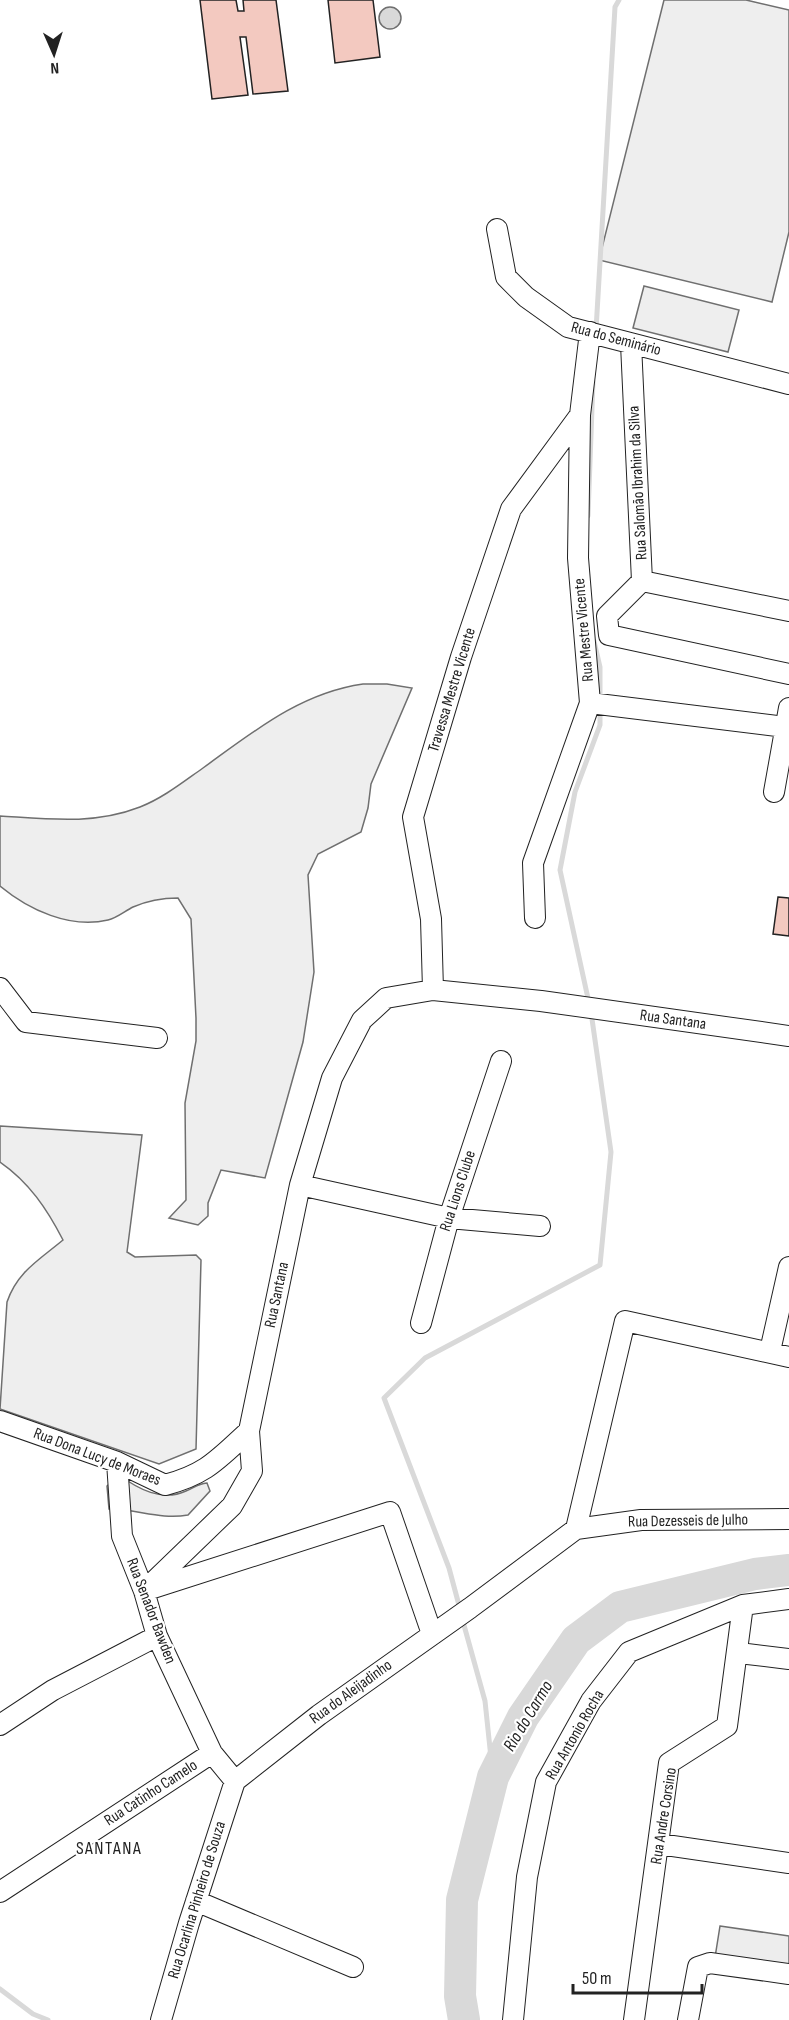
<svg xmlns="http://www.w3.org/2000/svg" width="789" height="2020" viewBox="0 0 789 2020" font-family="'Sofia Sans Condensed',sans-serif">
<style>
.green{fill:#eee;stroke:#6f6f6f;stroke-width:1.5}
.parking{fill:#ededed;stroke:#6f6f6f;stroke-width:1.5}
.water{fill:#d9d9d9;stroke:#6f6f6f;stroke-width:1.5}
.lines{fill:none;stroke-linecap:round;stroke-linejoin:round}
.stream{stroke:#d9d9d9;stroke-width:5}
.river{stroke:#d9d9d9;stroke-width:32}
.building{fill:#f3c9c0;stroke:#222;stroke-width:1.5}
.minor-casing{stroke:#222;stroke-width:22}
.minor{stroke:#fff;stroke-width:20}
.labels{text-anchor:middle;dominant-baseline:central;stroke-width:4.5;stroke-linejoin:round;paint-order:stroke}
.street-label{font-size:16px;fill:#222;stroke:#fff}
.water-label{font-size:18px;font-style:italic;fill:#222;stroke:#fff}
.neighbourhood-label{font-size:18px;letter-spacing:1.5px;fill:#222;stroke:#fff}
</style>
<rect width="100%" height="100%" fill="#fff"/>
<path class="green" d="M664 0H746L789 10V232L772 302 599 260Z
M644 286 739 310 728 352 633 328Z
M363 684H387L412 688 371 784 368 808 361 832 318 854 308 875 314 972 303 1042 265 1178 221 1170 208 1203V1216L198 1225 169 1218 186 1200 185 1103 196 1041V1018L191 919 178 898C162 898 149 900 133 907 125 911 117 918 108 920 70 929 29 910 0 886V816C48 819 94 825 140 807 163 798 183 782 203 768 253 732 300 693 363 684Z
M0 1126 142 1135 127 1252 135 1257 196 1255 201 1260 196 1449 159 1464 0 1409 7 1302C17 1272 39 1260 63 1240 47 1209 29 1182 0 1162Z
M119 1475C138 1489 162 1502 186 1491 194 1488 197 1484 207 1483L210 1491 188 1515C160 1520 137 1509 109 1509L107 1486Z"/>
<path class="parking" d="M720 1926 789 1936V1981L713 1970Z"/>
<path class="water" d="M379 18a11 11 0 1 1 22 0a11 11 0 1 1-22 0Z"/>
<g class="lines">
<path class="stream" d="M596 330 615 7 619 0
M588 516 593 381
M594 641 600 667V700
M589 1003 560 870 575 792 600 725V709
M460 1609 449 1568 384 1398 425 1358 600 1265 611 1152 591 1012
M462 1618 485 1701 493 1777
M0 1989 33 2014 48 2020"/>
<path class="river" d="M464 2020 460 1996 462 1900 493 1777 523 1717 576 1640 620 1607 755 1574 789 1570"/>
</g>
<path class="building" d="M200 0H236L238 11H244L243 0H276L288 91 253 94 246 37H240L248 95 212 99Z
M328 0H373L380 57 335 63Z
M778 897 789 898V936L773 934Z"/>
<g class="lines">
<defs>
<path id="minor" d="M497 229 506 277 526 297 568 327 789 384
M631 344 642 581 789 611
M642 581 607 616 609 635 789 674
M590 703 785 727
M774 792 789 708
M535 918 533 863 590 703 578 558 580 415 590 332
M0 988 26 1022 157 1038
M433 990 431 919 413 817 461 657 511 509 580 415
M300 1185 449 1218 540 1226
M421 1323 449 1218 501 1061
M770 1351 789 1267
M0 1421 117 1462 165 1485C207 1474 218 1459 249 1431
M117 1462 122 1536 144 1591 157 1636 212 1753 235 1781
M576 1529 625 1321 789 1357
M150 1589 390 1512 432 1634
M144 1591 232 1506 252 1471 249 1431 300 1185 332 1078 362 1020 386 998 433 990 541 1001 789 1036
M739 1653 789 1659
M0 1725 53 1690 157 1636
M235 1781 319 1715 470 1608 576 1529 641 1520 789 1519
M659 1844 789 1863
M0 1892 212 1753
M196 1901 353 1967
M161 2020 189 1923 235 1781
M513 2020 527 1877 546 1782 591 1701 629 1652 743 1605 789 1599
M634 2020 669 1763 727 1726 743 1605
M688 2020 698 1967 710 1963 789 1974"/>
</defs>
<use href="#minor" class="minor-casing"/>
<use href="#minor" class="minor"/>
</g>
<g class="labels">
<g class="street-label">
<text transform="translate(616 339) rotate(15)">Rua do Seminário</text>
<text transform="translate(638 483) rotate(-93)">Rua Salomão Ibrahim da Silva</text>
<text transform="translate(584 630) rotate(-95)">Rua Mestre Vicente</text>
<text transform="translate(452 690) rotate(-73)">Travessa Mestre Vicente</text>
<text transform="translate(673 1020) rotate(8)">Rua Santana</text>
<text transform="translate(458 1191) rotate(-72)">Rua Lions Clube</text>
<text transform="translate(277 1295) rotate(-78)">Rua Santana</text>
<text transform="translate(97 1457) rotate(21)">Rua Dona Lucy de Moraes</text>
<text transform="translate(688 1521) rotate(-1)">Rua Dezesseis de Julho</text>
<text transform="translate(151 1611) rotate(69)">Rua Senador Bawden</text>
<text transform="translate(351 1692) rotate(-36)">Rua do Aleijadinho</text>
<text transform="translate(575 1735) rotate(-60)">Rua Antonio Rocha</text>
<text transform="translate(151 1793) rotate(-33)">Rua Catinho Camelo</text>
<text transform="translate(664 1816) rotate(-81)">Rua Andre Corsino</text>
<text transform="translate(197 1900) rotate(-73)">Rua Ocarlina Pinheiro de Souza</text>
</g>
<g class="water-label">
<text transform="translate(528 1716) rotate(-59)">Rio do Carmo</text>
</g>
<g class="neighbourhood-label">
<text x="109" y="1848">SANTANA</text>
</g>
</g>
<g transform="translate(54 54) rotate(177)" stroke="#ffffff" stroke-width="4.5" paint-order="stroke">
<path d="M0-4.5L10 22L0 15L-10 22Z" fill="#222222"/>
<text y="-9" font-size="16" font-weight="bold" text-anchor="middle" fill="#222222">N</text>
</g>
<path d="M573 1984v9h129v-9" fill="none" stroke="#222222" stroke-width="3"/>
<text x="582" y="1984" font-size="18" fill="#222222" stroke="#ffffff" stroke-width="4.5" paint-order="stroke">50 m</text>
</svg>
